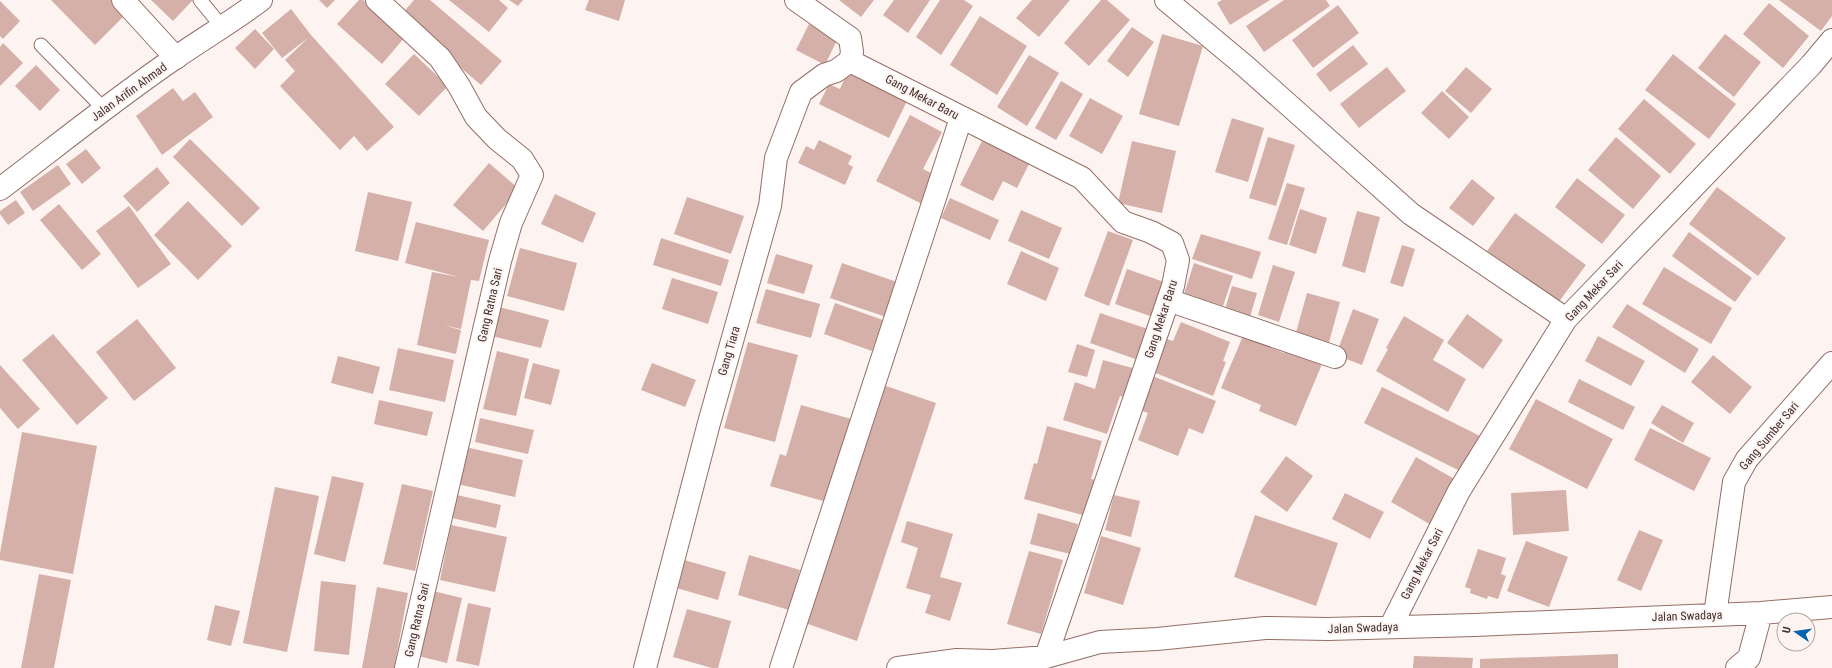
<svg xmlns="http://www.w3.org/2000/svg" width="1832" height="668" viewBox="0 0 1832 668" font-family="'Roboto Condensed',sans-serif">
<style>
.building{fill:#d5b0a8}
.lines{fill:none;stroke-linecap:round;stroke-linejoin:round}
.lane-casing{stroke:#946f66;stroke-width:15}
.street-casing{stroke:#946f66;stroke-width:24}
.secondary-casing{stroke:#946f66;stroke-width:24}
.lane{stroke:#fff;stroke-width:13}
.street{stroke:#fff;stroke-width:22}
.secondary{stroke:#fff;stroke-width:22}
.labels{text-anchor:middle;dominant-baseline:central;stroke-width:4;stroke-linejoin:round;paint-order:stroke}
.street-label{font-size:12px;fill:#41312d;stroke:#fdf4f2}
</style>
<rect width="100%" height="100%" fill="#fdf4f2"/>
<path class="building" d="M51 0H111L125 15 95 45Z
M151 0H193L173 21Z
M319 0H335L327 8Z
M359 0H363L405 37 382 64 337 24Z
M414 0H430L502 61 481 85 400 16Z
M449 0H499L508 8 489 32Z
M509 0H523L518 6Z
M589 0H625L619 21 585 10Z
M839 0H874L861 17Z
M894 0H930L908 33 883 15Z
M940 0H964L973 6 941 55 916 37Z
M1032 0H1070L1039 37 1016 18Z
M1101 0H1107L1130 20 1089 66 1064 43Z
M1222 0H1270L1230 25 1217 3Z
M1284 0H1326L1330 6 1264 52 1246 26Z
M1779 0H1832V16L1821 31Z
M0 1 20 21 3 39 0 36Z
M1769 3 1809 36 1783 68 1743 34Z
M1338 5 1359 33 1313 68 1292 40Z
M291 9 311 35 394 127 367 151 354 136 340 150 280 86 295 71 285 60 308 38 282 58 262 33Z
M980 16 1027 46 997 95 950 65Z
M809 24 838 38 825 65 796 50Z
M1132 27 1154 42 1128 77 1107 61Z
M255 29 274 49 255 69 235 48Z
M1162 34 1203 46 1179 126 1139 114Z
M1725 34 1761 62 1734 97 1698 68Z
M3 43 23 63 0 86V47Z
M1353 45 1368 64 1330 92 1316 74Z
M414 54 448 86 419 116 385 84Z
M1673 54 1736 104 1709 139 1645 90Z
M1029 55 1059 73 1027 126 997 107Z
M36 65 60 90 40 111 15 86Z
M1387 67 1406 91 1359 128 1340 104Z
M1466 67 1492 89 1471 113 1445 91Z
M847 73 907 101 889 138 819 104 829 84 840 89Z
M1061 81 1083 94 1056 140 1035 128Z
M173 88 183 101 195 92 213 117 162 155 136 116Z
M1442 91 1469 117 1449 139 1421 113Z
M1090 98 1123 116 1102 154 1069 136Z
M1644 99 1696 144 1670 174 1618 129Z
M910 115 942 132 923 169 939 177 924 205 876 181Z
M1232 118 1264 128 1248 182 1215 172Z
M1268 137 1295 145 1276 206 1249 198Z
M1616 137 1661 176 1633 209 1588 170Z
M190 139 260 208 242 226 173 157Z
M819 140 852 156 848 164 853 167 845 185 798 163 806 146 814 150Z
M982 141 1029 164 1017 188 1003 181 993 201 960 185Z
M1132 141 1176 151 1162 213 1118 203Z
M86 149 101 168 82 184 66 164Z
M489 163 519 189 483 231 453 205Z
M58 165 71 184 33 211 20 192Z
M157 167 170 183 137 212 123 196Z
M1577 178 1625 215 1602 244 1555 207Z
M1472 179 1495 198 1473 226 1449 208Z
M1287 183 1305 188 1287 245 1268 239Z
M1717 187 1786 238 1758 276 1689 224Z
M368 192 412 202 398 261 355 251Z
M555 194 596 213 583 243 541 224Z
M687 197 744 216 731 254 674 234Z
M950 198 999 220 990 240 941 218Z
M16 200 25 213 8 225 0 214V211Z
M188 201 232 246 198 280 154 235Z
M59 204 101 254 82 270 40 220Z
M129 206 171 264 138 288 96 231Z
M1300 209 1327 218 1316 254 1289 245Z
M1021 210 1062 228 1049 259 1008 241Z
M1357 211 1380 217 1365 273 1342 266Z
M1515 213 1586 265 1558 303 1487 251Z
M416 222 489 240 479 281 471 280 461 329 443 325 461 330 456 354 417 345 432 272 459 277 405 263Z
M1108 231 1133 240 1109 306 1084 296Z
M1689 232 1752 278 1735 302 1672 256Z
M1201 234 1261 252 1252 279 1192 259Z
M661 238 729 260 721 286 653 265Z
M1402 245 1415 249 1403 287 1390 283Z
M520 248 577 263 564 311 507 296Z
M1021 251 1059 268 1046 301 1007 284Z
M776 254 813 265 804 294 767 283Z
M842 263 897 282 886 317 830 298Z
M1194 263 1233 276 1223 306 1184 294Z
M1273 265 1295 272 1279 322 1258 315Z
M1664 267 1732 308 1711 344 1642 304Z
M1127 269 1167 283 1156 318 1115 304Z
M672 278 718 292 708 324 662 309Z
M1232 286 1257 293 1250 317 1225 309Z
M766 289 820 304 811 338 756 323Z
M1307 293 1340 302 1328 346 1295 336Z
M835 303 883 320 872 351 824 334Z
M1627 304 1699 349 1685 373 1612 327Z
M499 307 549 320 541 348 492 336Z
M1353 309 1379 319 1362 365 1336 355Z
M1100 313 1148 329 1138 360 1090 343Z
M1467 314 1503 340 1483 369 1447 343Z
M1404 316 1444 340 1433 360 1466 379 1448 412 1376 371 1388 349 1386 348Z
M137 319 176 368 134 401 96 352Z
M1181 322 1230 342 1223 361 1226 362 1213 396 1153 372 1167 339 1173 341Z
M53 334 108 398 77 425 22 360Z
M1243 336 1284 353 1286 348 1322 364 1296 426 1259 411 1261 405 1221 388Z
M1598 336 1645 361 1631 386 1585 361Z
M748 342 798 355 775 442 724 428Z
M1077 344 1095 350 1087 377 1068 372Z
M398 348 454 360 445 402 389 390Z
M497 351 529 359 516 416 483 409Z
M1713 355 1752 387 1730 414 1691 382Z
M338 356 380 367 373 394 331 383Z
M1103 360 1136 369 1128 398 1120 396 1107 434 1063 420 1075 382 1095 389Z
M533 363 560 370 551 405 524 398Z
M652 363 696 380 685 407 641 390Z
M0 365 40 409 18 429 0 408Z
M1150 375 1216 401 1203 434 1189 428 1178 456 1138 440 1148 413 1137 409Z
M1579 379 1635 407 1623 430 1568 402Z
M883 385 936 403 857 641 805 623Z
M1382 387 1480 436 1462 472 1364 423Z
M1536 399 1613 439 1587 489 1509 449Z
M379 400 433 412 427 436 374 424Z
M801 405 855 420 830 503 770 486 780 454 786 456Z
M1662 405 1694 423 1683 443 1651 423Z
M480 418 534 430 528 454 475 442Z
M1047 426 1102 441 1091 479 1096 480 1086 516 1024 499 1034 463 1037 464Z
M1650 428 1711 458 1694 491 1634 460Z
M22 432 97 446 73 574 0 560V553Z
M465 447 523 460 515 497 457 484Z
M1286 456 1313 476 1287 512 1260 492Z
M1416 457 1458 481 1433 526 1391 502Z
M332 476 364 483 345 562 314 554Z
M402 484 433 491 415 571 383 564Z
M275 487 319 496 287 652 243 643Z
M1566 490 1569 531 1513 535 1511 493Z
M1345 493 1384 512 1370 539 1332 519Z
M457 495 501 505 496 528 452 518Z
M1114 495 1140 501 1131 537 1105 530Z
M1038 513 1078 524 1070 554 1030 544Z
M1255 515 1338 543 1316 606 1234 577Z
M907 521 953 534 940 577 962 583 950 621 925 613 931 595 906 588 918 548 901 542Z
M451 525 507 537 495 592 440 580Z
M1639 530 1663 540 1641 591 1617 580Z
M1101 536 1141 548 1123 605 1084 593Z
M1526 541 1568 557 1549 607 1507 591Z
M1478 549 1506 558 1501 574 1506 576 1498 599 1488 596 1487 599 1470 593 1471 589 1465 587Z
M1029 551 1063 560 1041 634 1007 624Z
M749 555 800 570 789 610 738 595Z
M681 559 726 572 718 600 673 587Z
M39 574 71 580 54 668H21Z
M321 581 356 585 349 655 314 651Z
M377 587 408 593 394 668H362Z
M433 591 462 598 447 663 418 656Z
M468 603 491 608 479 666 456 661Z
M215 605 240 611 231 646 207 640Z
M687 609 731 621 718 668H712L673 657Z
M1618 654V668H1480V659Z
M1414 656 1473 658 1472 668H1413Z"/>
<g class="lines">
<defs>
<path id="lane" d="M200 0 223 28
M41 45 104 109"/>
<path id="street" d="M123 0 176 58
M377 0 440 58 459 86 476 117 497 139 522 159 532 175 511 223 500 261 406 668
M796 0 850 38 852 52 850 61
M1166 0 1245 66 1411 214 1566 319
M850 61 1082 178 1123 222 1151 232 1172 243 1178 260 1173 286 1046 657
M1168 300 1335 357
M1715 615 1734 482 1747 459 1832 363
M1391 626 1459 491 1566 319 1811 65 1832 40
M645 668 709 423 770 206 776 158 801 92 824 75 836 71 850 61
M781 668 961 118
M898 668 957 660 993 661 1046 657 1100 642 1157 639 1265 628 1328 629 1475 625 1761 613 1832 607
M1737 668 1749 658 1761 613"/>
<path id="secondary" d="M0 189C58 145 115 99 175 58 204 38 233 21 261 0"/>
</defs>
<use href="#lane" class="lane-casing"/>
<use href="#street" class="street-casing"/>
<use href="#secondary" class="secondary-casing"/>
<use href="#lane" class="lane"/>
<use href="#street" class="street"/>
<use href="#secondary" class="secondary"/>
</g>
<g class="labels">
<g class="street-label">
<text transform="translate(129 92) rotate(-36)">Jalan Arifin Ahmad</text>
<text transform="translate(922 97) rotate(28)">Gang Mekar Baru</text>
<text transform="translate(1594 291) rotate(-47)">Gang Mekar Sari</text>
<text transform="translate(490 305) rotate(-77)">Gang Ratna Sari</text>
<text transform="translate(1161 319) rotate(-72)">Gang Mekar Baru</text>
<text transform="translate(729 351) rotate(-74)">Gang Tiara</text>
<text transform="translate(1769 436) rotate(-50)">Gang Sumber Sari</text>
<text transform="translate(1422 564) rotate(-63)">Gang Mekar Sari</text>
<text transform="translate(1687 616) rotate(-2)">Jalan Swadaya</text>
<text transform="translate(417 620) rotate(-77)">Gang Ratna Sari</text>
<text transform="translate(1363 628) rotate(-2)">Jalan Swadaya</text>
</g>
</g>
<g transform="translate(1796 632) rotate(283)"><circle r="19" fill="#fdf4f2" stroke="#b2a6a3"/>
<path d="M0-3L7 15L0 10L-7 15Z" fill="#0063af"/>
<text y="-6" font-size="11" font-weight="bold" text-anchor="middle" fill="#41312d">U</text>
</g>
</svg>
